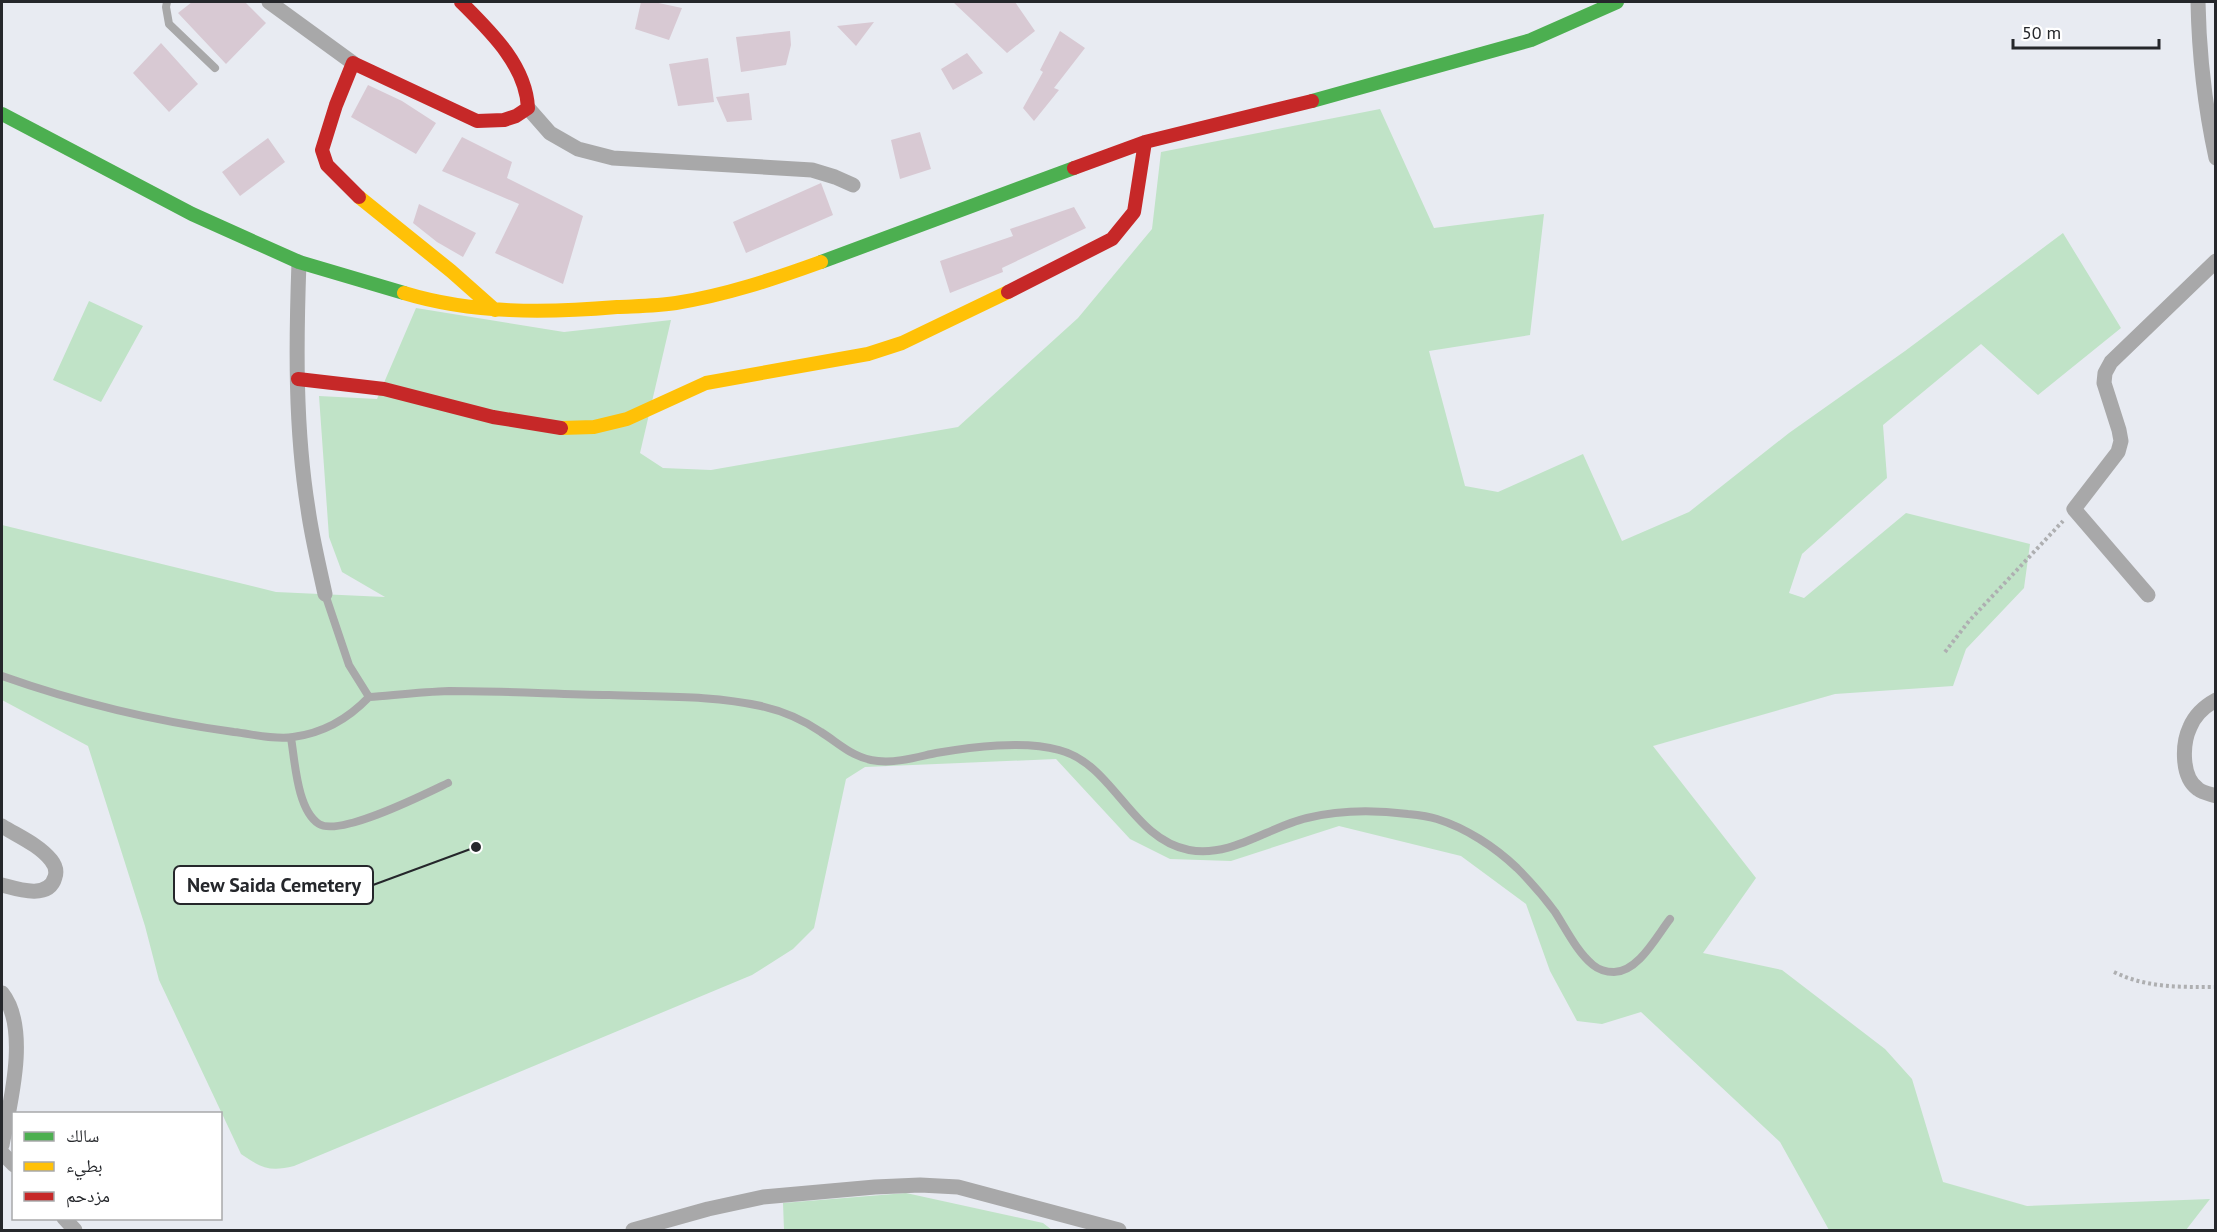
<svg xmlns="http://www.w3.org/2000/svg" width="2217" height="1232" viewBox="0 0 2217 1232" font-family="'PT Sans','Noto Naskh Arabic',sans-serif">
<style>
.green{fill:#c0e3c7}
.building{fill:#d8c9d3}
.lines{fill:none;stroke-linecap:round;stroke-linejoin:round}
.path{stroke:#aeafb1;stroke-width:4;stroke-dasharray:3 3;stroke-linecap:butt}
.lane{stroke:#a8a8a9;stroke-width:8}
.street{stroke:#a8a8a9;stroke-width:15}
.fast{stroke:#4caf50;stroke-width:14}
.slow{stroke:#ffc107;stroke-width:14}
.jam{stroke:#c62828;stroke-width:14}
.leader{fill:none;stroke:#25272b;stroke-width:2}
.callout-dot{fill:#25272b;stroke:#fff;stroke-width:2}
.callout{fill:#fff;stroke:#25272b;stroke-width:2}
.callout-label{font-size:20px;text-anchor:middle;font-weight:bold;fill:#25272b}
</style>
<rect width="100%" height="100%" fill="#e8ebf2"/>
<path class="green" d="M1380 109 1434 228 1544 214 1530 335 1429 351 1465 486 1498 492 1583 454 1622 541 1689 512 1789 433 1905 351 2063 233 2121 328 2038 395 1981 344 1883 425 1887 478 1802 554 1789 593 1804 598 1906 513 2030 544 2024 588 1966 649 1953 686 1835 694 1653 746 1756 878 1703 953 1782 970 1885 1049 1912 1079 1943 1182 2027 1206 2210 1199 2186 1230H1829L1780 1142 1641 1012 1602 1024 1577 1021 1550 971 1526 904 1461 856 1339 826 1231 861 1170 859 1130 839 1056 759 865 767 846 779 814 928 793 949 752 975 294 1166C270 1172 261 1168 241 1154L159 980 145 926 88 746 2 700V525L276 592 385 597 342 572 329 537 319 396 377 399 416 308 564 332 671 320 640 453 663 468 711 470 958 427 1078 318 1152 229 1161 152Z
M89 301 143 326 101 402 53 380Z
M906 1193 1043 1223 1052 1230H784L783 1203Z"/>
<path class="building" d="M192 2H245L266 23 226 64 178 13Z
M641 2H654L682 8 669 40 635 29Z
M953 2H1015L1035 31 1007 53Z
M874 22 856 46 837 26Z
M790 31 791 45 786 65 741 72 736 37Z
M1060 31 1085 48 1054 88 1059 90 1034 121 1023 108 1043 72 1040 70Z
M161 43 198 84 169 112 133 73Z
M967 53 983 73 953 90 941 69Z
M708 58 714 102 678 106 669 64Z
M368 85 402 101 436 123 416 154 351 117Z
M749 93 752 120 727 122 716 97Z
M920 132 931 169 900 179 891 140Z
M462 137 512 162 507 178 583 216 563 284 495 253 519 204 442 171Z
M268 138 285 162 240 196 222 172Z
M821 183 833 215 746 253 733 222Z
M419 204 476 233 463 257 437 242 413 223Z
M1074 207 1086 228 1002 268 1003 272 950 293 940 261 1013 236 1010 229Z"/>
<g class="lines">
<path class="path" d="M1945 652 1969 621 2063 521
M2114 972C2147 988 2179 987 2216 987"/>
<path class="lane" d="M167 2 166 7 169 24 215 68
M325 594 349 665 369 697C395 695 422 692 449 691 502 691 555 694 609 695 659 697 712 695 761 706 783 711 802 719 821 732 840 744 854 759 878 761 897 763 917 757 936 753 972 747 1023 740 1059 750 1114 764 1131 839 1189 850 1231 858 1268 827 1307 818 1339 810 1376 810 1408 814 1418 815 1428 816 1437 819 1466 828 1495 847 1517 868 1531 882 1544 897 1555 912 1566 929 1577 952 1593 965 1599 970 1607 972 1614 972 1638 972 1656 937 1670 919
M2 676C78 703 154 721 234 732 252 734 275 740 293 737 324 733 348 719 369 697
M291 738C295 761 297 810 319 824 340 837 425 794 448 783"/>
<path class="street" d="M269 2 353 63
M2198 2C2199 54 2205 107 2216 158
M528 108 550 133 578 149 613 158 812 170 835 177 853 185
M299 262C296 344 295 428 308 509 312 538 319 566 325 594
M2148 595 2074 509 2118 452 2121 441 2119 430 2104 383 2105 373 2111 362 2216 261
M2216 700C2205 706 2195 715 2190 727 2182 744 2181 777 2198 789 2203 793 2210 794 2216 796
M2 826C18 836 39 845 51 860 55 865 57 871 55 877 49 900 17 889 2 885
M2 993C30 1028 10 1104 2 1145
M2 1153 14 1165
M64 1218 75 1230
M633 1230 708 1209 763 1197 875 1187 920 1185 958 1187 1119 1230"/>
<path class="fast" d="M1312 101 1531 40 1617 2
M2 114 192 214 299 262 404 293
M821 262 1074 168"/>
<path class="slow" d="M359 197 451 271 495 310
M404 293C473 314 546 313 617 307 637 306 657 306 676 303 726 295 774 279 821 262
M561 428 594 427 627 419 706 383 868 354 902 343 1008 292"/>
<path class="jam" d="M1074 168 1145 142 1312 101
M359 197 327 165 322 150 336 105 353 63 477 121 504 120 516 116 528 108C526 65 490 31 461 2
M1008 292 1112 239 1134 212 1145 142
M298 379 384 389 493 417 561 428"/>
</g>
<path class="leader" d="M476 847L373 885"/>
<circle class="callout-dot" cx="476" cy="847" r="6"/>
<rect class="callout" x="174" y="866" width="199" height="38" rx="6"/>
<g class="callout-label">
<text x="274" y="892">New Saida Cemetery</text>
</g>
<rect width="2217" height="1232" fill="none" stroke="#25272b" stroke-width="6"/>
<rect x="12" y="1112" width="210" height="108" fill="#ffffff" stroke="#a8a9aa" stroke-width="1.5"/>
<rect x="24" y="1132" width="30" height="9" fill="#4caf50" stroke="#a8a9aa" stroke-width="1.5"/>
<text x="66" y="1142" font-size="18" fill="#25272b">سالك</text>
<rect x="24" y="1162" width="30" height="9" fill="#ffc107" stroke="#a8a9aa" stroke-width="1.5"/>
<text x="66" y="1172" font-size="18" fill="#25272b">بطيء</text>
<rect x="24" y="1192" width="30" height="9" fill="#c62828" stroke="#a8a9aa" stroke-width="1.5"/>
<text x="66" y="1202" font-size="18" fill="#25272b">مزدحم</text>
<path d="M2013 39v9h146v-9" fill="none" stroke="#25272b" stroke-width="3"/>
<text x="2022" y="39" font-size="18" fill="#25272b" stroke="#ffffff" stroke-width="4.5" paint-order="stroke">50 m</text>
</svg>
